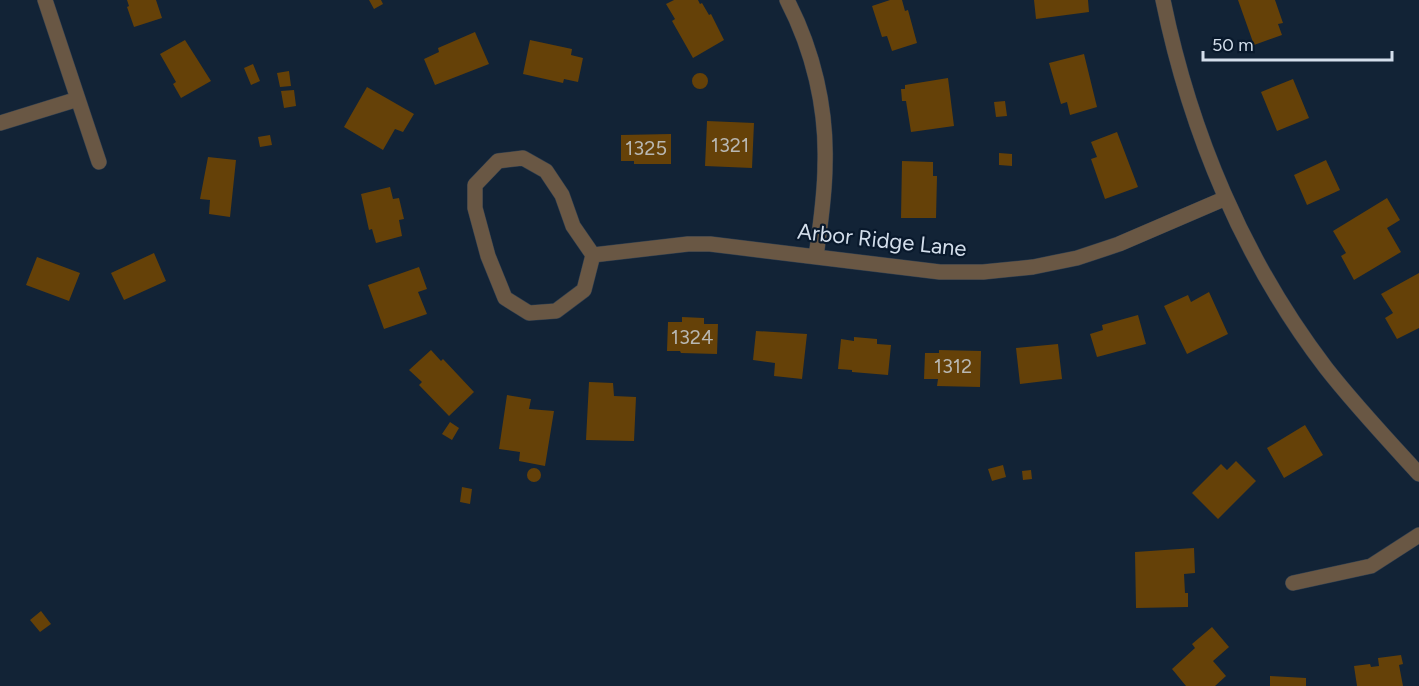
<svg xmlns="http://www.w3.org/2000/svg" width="1419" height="686" viewBox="0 0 1419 686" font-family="Figtree,sans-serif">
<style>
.building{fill:#654108}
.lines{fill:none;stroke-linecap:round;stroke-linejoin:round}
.minor-casing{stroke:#2d3d4f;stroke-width:16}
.minor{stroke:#695744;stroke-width:15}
.labels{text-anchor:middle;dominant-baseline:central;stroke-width:4.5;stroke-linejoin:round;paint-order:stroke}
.number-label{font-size:20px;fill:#b8b7b2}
.street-label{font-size:22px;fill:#d3deeb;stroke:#09192c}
</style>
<rect width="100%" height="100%" fill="#122336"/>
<path class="building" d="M127 0H156L162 18 134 27 127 7 129 6Z
M369 0H381L383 4 374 9Z
M674 0H698L700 4 702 3 709 15 711 14 724 40 693 58 672 21 675 19 666 4Z
M890 0H902L905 11 908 10 917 43 892 51 887 36 882 37 872 6Z
M1034 0H1088L1089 12 1036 19Z
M1238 0H1275L1283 23 1278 24 1282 35 1254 45Z
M475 32 489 64 435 85 424 59 439 52 438 48Z
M185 40 211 81 181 98 173 84 176 82 160 54Z
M530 40 572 49 571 55 583 58 578 82 564 79 563 83 523 74Z
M1084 54 1097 107 1070 115 1067 102 1061 104 1049 63Z
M253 64 260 81 251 85 244 68Z
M289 71 291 86 280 87 277 73Z
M692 81a8 8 0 1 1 16 0a8 8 0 1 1-16 0Z
M948 78 954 126 911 132 906 101H902L901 89H905V85Z
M1293 79 1309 118 1277 131 1261 92Z
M367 87 414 114 403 132 395 129 383 150 344 127Z
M294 90 296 106 284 108 281 91Z
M1005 101 1007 116 996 117 994 102Z
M707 121 754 123 752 168 705 166Z
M1117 132 1138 187 1105 199 1091 159 1097 157 1091 142Z
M671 134V164H634V161H621V135Z
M270 135 272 145 260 147 258 137Z
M999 153 1012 154V166L999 165Z
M208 157 236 160 230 217 209 214 210 200 200 199Z
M1326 160 1340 190 1307 205 1294 175Z
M902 161 933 162V176H937L936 218H901Z
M390 187 393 199 399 198 404 219 399 220 402 236 376 243 372 229 369 230 361 194Z
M1387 198 1400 220 1387 228 1401 252 1354 280 1341 256 1346 253 1333 231Z
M154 253 166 281 124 300 111 273Z
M37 257 80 273 69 301 26 285Z
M419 267 427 289 418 292 427 314 384 329 368 285Z
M1419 273V328L1397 339 1385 318 1393 313 1381 294Z
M1209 292 1228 334 1187 354 1164 306 1188 295 1191 302Z
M1138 315 1146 344 1097 357 1090 334 1103 330 1102 325Z
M682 317 704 318V324H718L717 354 681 353 680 351H667L668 322H682Z
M756 331 807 334 802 379 774 376 775 363 753 360Z
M854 337 877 339V344L891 345 888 375 852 372V370L838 369 841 339 854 341Z
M1058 344 1062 379 1020 384 1016 348Z
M431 350 441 361 443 359 474 392 449 416 419 385 422 382 409 370Z
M939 350 981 351 980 387 937 386 938 379H924L925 353H939Z
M589 382 613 383 614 396 636 397 634 441 586 440Z
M507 395 531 399 529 409 554 411 545 466 519 461 520 452 499 449Z
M450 422 459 428 452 440 442 434Z
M1305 425 1323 455 1284 478 1267 448Z
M1236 461 1256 481 1218 519 1192 493 1221 464 1227 470Z
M1003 465 1006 477 992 481 988 469Z
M527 475a7 7 0 1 1 14 0a7 7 0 1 1-14 0Z
M1031 470 1032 479 1023 480 1022 471Z
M462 487 472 489 470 504 460 502Z
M1194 548 1195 573 1184 574 1185 593H1188V607L1136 608 1135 552Z
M41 611 51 624 40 632 30 620Z
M1212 627 1229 647 1213 661 1226 676 1215 686H1186L1172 669 1195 648 1192 644Z
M1401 655 1403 664 1399 665 1403 686H1357L1354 666 1370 664 1371 667 1379 666 1378 658Z
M1270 676 1306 678V686H1270Z"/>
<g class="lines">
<defs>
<path id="minor" d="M45 0 99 162
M787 0C813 50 827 108 825 165 825 196 820 226 816 257
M1163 0C1190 132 1244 261 1326 368 1355 405 1387 439 1419 474
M0 123 78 99
M593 255 573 226 562 195 546 171 523 158 498 161 475 185V208L488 256 505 298 529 313 556 311 584 290 593 255 688 244H710L940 272H983L1033 267 1077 258 1119 244 1226 198
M1293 583 1371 566 1419 535"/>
</defs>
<use href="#minor" class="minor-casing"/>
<use href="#minor" class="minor"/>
</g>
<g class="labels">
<g class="number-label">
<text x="730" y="145">1321</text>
<text x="646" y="148">1325</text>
<text x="692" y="337">1324</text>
<text x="953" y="366">1312</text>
</g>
<g class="street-label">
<text transform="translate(882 240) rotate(6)">Arbor Ridge Lane</text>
</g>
</g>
<path d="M1203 51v9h189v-9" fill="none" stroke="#d3deeb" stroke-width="3"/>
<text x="1212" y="51" font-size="18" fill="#d3deeb" stroke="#09192c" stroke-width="4.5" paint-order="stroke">50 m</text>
</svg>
